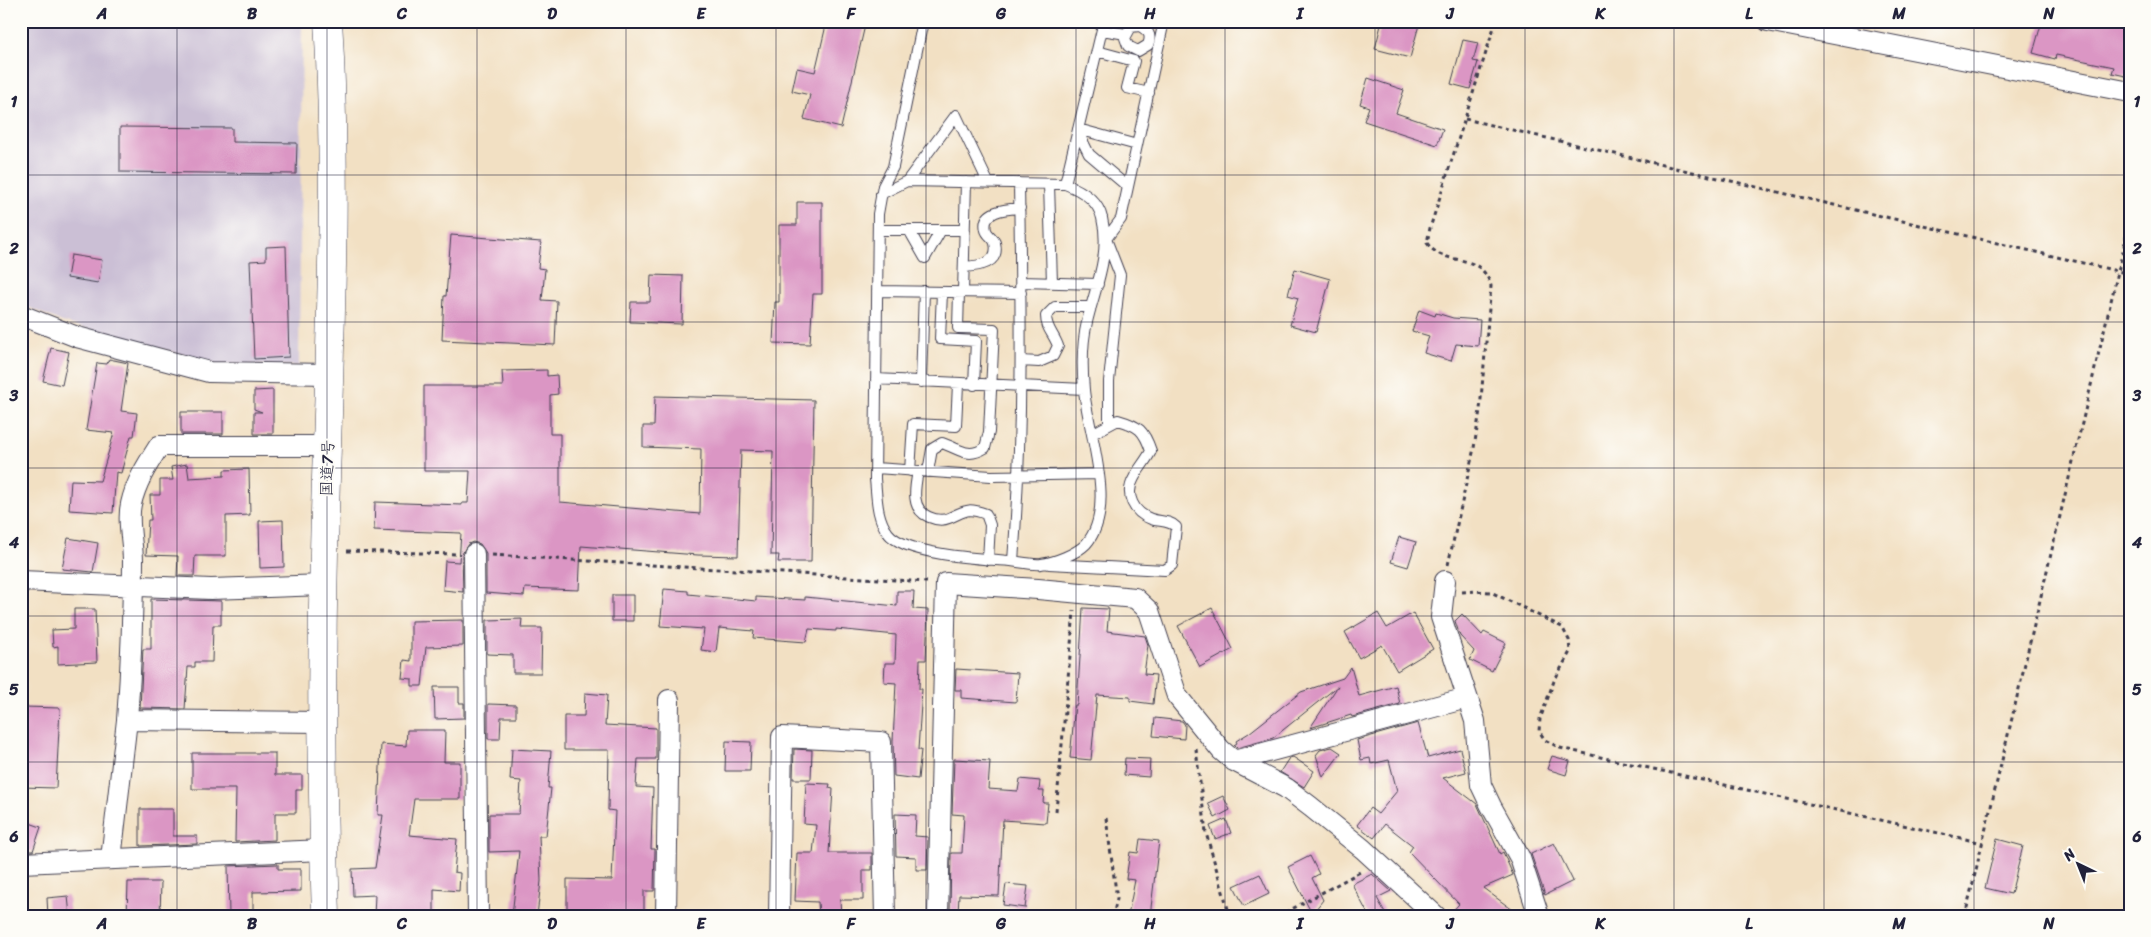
<svg xmlns="http://www.w3.org/2000/svg" width="2151" height="937" viewBox="0 0 2151 937" font-family="Sriracha,'Klee One',sans-serif">
<style>
.industrial{fill:#cbbfd5}
.building{fill:#db96c4}
.lines{fill:none;stroke-linecap:round;stroke-linejoin:round}
.service-casing{stroke:#413e4f;stroke-width:12}
.minor-casing{stroke:#413e4f;stroke-width:22}
.trunk-casing{stroke:#413e4f;stroke-width:29}
.path{stroke:#413e4f;stroke-width:3;stroke-dasharray:4 4;stroke-linecap:butt}
.service{stroke:#fff;stroke-width:10}
.minor{stroke:#fff;stroke-width:20}
.trunk{stroke:#fff;stroke-width:28}
.grid{fill:none;stroke:#22223b;stroke-width:1;stroke-opacity:0.55}
.labels{text-anchor:middle;dominant-baseline:central;stroke-width:4;stroke-linejoin:round;paint-order:stroke}
.street-label{font-size:16px;fill:#22223b;stroke:#fdfcf7}
.neatline{fill:none;stroke:#22223b;stroke-width:2}
.grid-label{font-size:16px;text-anchor:middle;font-weight:bold;fill:#22223b}
</style>
<rect width="100%" height="100%" fill="#fdfcf7"/>
<filter id="ink" filterUnits="userSpaceOnUse"><feTurbulence type="fractalNoise" baseFrequency=".02" numOctaves="2"/><feDisplacementMap in="SourceGraphic" scale="10" xChannelSelector="R" yChannelSelector="G"/><feConvolveMatrix kernelMatrix="1 2 1 2 8 2 1 2 1" color-interpolation-filters="sRGB"/></filter>
<filter id="wash" filterUnits="userSpaceOnUse"><feTurbulence type="fractalNoise" baseFrequency=".0096" numOctaves="4" result="noise"/><feDisplacementMap in="SourceGraphic" scale="20" xChannelSelector="R" yChannelSelector="G"/><feGaussianBlur stdDeviation="1.12" result="paint"/><feColorMatrix in="noise" values="0 0 0 0 0 0 0 0 0 0 0 0 0 0 0 0 0 1.4 0 .05"/><feComposite in="paint" operator="in"/></filter>
<g filter="url(#wash)">
<rect width="100%" height="100%" fill="#f2e0c3"/>
<path class="industrial" d="M21 21H302L299 366 217 364 62 322 21 304Z"/>
<g id="blocks">
<path class="building" d="M827 21H866L841 128 804 119 810 95 792 91 797 68 815 72Z
M1382 21H1420L1410 58 1375 49Z
M2042 21H2130V77L2112 73 2114 67 2056 55 2055 59 2033 53Z
M1463 40 1478 43 1473 61 1478 62 1470 89 1451 84Z
M1368 78 1404 90 1396 113 1443 129 1437 145 1364 121 1369 107 1360 104Z
M120 127 232 128V142L297 143 296 174 120 172Z
M797 202H822V294H813L810 344 773 343 775 302H779V225H797Z
M451 235 541 242 538 268 545 269 542 300 557 301 555 345 442 340 444 296H446Z
M286 246 289 357 254 359 250 261 266 260V247Z
M71 255 102 260 98 283 67 278Z
M1295 269 1330 279 1316 332 1290 325 1298 298 1288 295Z
M651 275 683 276 682 324 630 322 631 302H650Z
M1419 310 1435 316 1436 313 1453 318 1480 320 1478 346 1456 344 1451 361 1424 353 1429 336 1412 331Z
M51 348 69 352 62 385 43 381Z
M109 359 128 363 121 411 137 413 134 436H131L121 473 116 472 113 513 69 510 71 480 100 481 114 433 86 430 97 363 107 364Z
M547 370V376L557 375 558 394 550 395V434H560V502L700 514 701 449 643 447V426H654L655 396 814 400 811 562H778L779 555H771L773 451 741 450 738 556 698 555 581 546 579 590 525 588 524 596 486 593V553L480 544 473 542 468 544 462 554 463 592 443 590 445 561 459 562 461 533 374 530 375 502 462 505V503H468L470 471H424V386H503L502 371Z
M273 390V434H254V412H262L254 409V391Z
M181 412H223V434H181Z
M187 464 189 478 224 476V470L249 469 250 515 226 516V556H195L194 576H177L178 556 146 555 148 520H151L150 495H160V480H173L171 467Z
M283 520 284 567 260 568 259 521Z
M1399 537 1416 542 1408 567 1391 562Z
M68 538 98 543 93 572 62 569Z
M664 589 688 591V594L756 601V597L805 600V597L897 606V591H914L913 609 928 610 926 660H920L919 689H922L918 750H921L918 779 894 776 893 741 896 683 884 682 885 663H895L896 635 836 629V631L809 629 806 642 753 638 754 631 719 628 716 652 701 650 704 629 660 626Z
M612 595H633V621H612Z
M151 599 221 601V625H213L212 662H195V667H188L185 709 140 708 143 649H151Z
M1083 608 1109 609 1107 631 1145 636 1148 645 1144 674 1156 675 1153 704 1130 701V697L1097 695 1091 760 1070 758 1075 705H1077Z
M1212 608 1233 649 1200 667 1178 626Z
M74 609H95L97 662 58 664V646L53 647 52 630 74 629Z
M1378 613 1387 628 1413 613 1433 649 1397 671 1382 645 1359 658 1345 632Z
M1462 614 1482 635 1484 632 1506 643 1492 671 1470 660 1474 651 1460 636 1455 621Z
M522 619 521 628H542L541 673H513V655L487 654V620Z
M463 620V646L426 647 422 686H412V679L402 678 404 660 411 661V621Z
M1351 667 1359 696 1396 686 1400 704 1352 717 1351 715 1310 728 1338 686 1273 738 1237 748 1234 745 1237 743 1236 741 1249 733 1301 692 1343 678Z
M956 669 1018 673 1016 702 961 698V690H955Z
M434 687H459V703H464V718L435 719Z
M585 693 607 695 605 725 656 728V759H638L636 787 653 788 651 849H655L654 891H644V916H567V879L612 880 615 811 608 810 609 750H564V716H584Z
M488 704 516 705V717H501L500 739H488Z
M24 707 60 708 56 788 21 787Z
M1155 718 1182 721 1185 725 1184 739 1153 736Z
M1418 723 1428 758 1460 749 1466 772 1443 778 1477 804 1500 854 1503 852 1513 875 1483 888 1521 916H1448L1459 904 1409 852 1413 846 1385 824 1374 838 1357 825 1370 808 1378 814 1397 791 1389 760 1371 764 1370 758 1361 760 1357 740Z
M407 730H445L444 762H460V799H414L409 835 457 839 454 872 460 873 459 891 434 889V916H374L375 895 353 896 352 869 375 868 383 815H378L381 744 406 746Z
M726 741 751 742 750 771H725Z
M1332 747 1341 753 1323 777 1316 755 1320 750Z
M512 749 551 751 548 788H551L546 836H539L541 881 537 916H512L519 851 489 852V814H519L521 781 510 780Z
M794 749 812 750 811 779H793Z
M192 753H275V775H302V790H296V813H275V840L235 842 236 789H192Z
M1552 756 1570 761 1566 775 1547 769Z
M1293 757 1314 771 1304 787 1280 772 1289 758Z
M1125 758 1150 759 1149 777 1124 775Z
M954 759 990 761 988 789 1018 791 1020 779 1040 781 1039 791H1044L1043 803H1048L1046 823 1003 820 999 896 959 895 958 914 950 913 951 853H962L964 815 952 814Z
M806 783 830 784 829 788 833 789 829 853H872V870H863V900H840L841 916H819L818 902 795 901 797 853H813L816 825 804 824Z
M1223 796 1230 810 1215 818 1208 803Z
M140 809H173V836H197V844L140 846Z
M895 814 916 815 915 836 928 837 927 870H916V857L896 856Z
M1226 819 1231 833 1215 839 1210 826Z
M21 820 41 827 33 851H21Z
M1140 839 1159 841 1150 916H1128L1135 880 1126 879 1130 852 1138 853Z
M1997 839 2023 846 2011 894 1985 888Z
M1554 843 1573 881 1545 895 1531 854Z
M1310 856 1319 874 1312 878 1323 900 1312 914 1288 867Z
M278 864V869H301V891L253 892V916H229L228 866Z
M1260 874 1269 894 1244 906 1234 886Z
M1372 874 1391 891 1377 898 1387 916H1369L1352 884Z
M128 882H161L160 916H127Z
M1006 884 1028 886 1025 908 1003 905Z
M68 896 70 916H48L47 898Z"/>
</g>
</g>
<g filter="url(#ink)">
<use href="#blocks" fill-opacity="0" stroke="#413e4f" stroke-width="1"/>
<g class="lines">
<defs>
<path id="service" d="M1133 21C1142 29 1154 30 1148 45L1138 51 1128 46 1125 38 1131 27 1139 26
M1141 26 1147 25 1152 21
M1102 30 1126 34
M1097 51 1134 61 1127 88 1149 93
M1078 129 1137 145
M1078 132 1089 154 1128 187
M907 181 956 115 988 182
M1049 184 1052 283
M1065 184 1104 21
M881 194 907 181 1065 184C1081 190 1098 200 1102 218 1111 254 1095 288 1087 322 1082 343 1082 368 1084 390 1088 433 1118 508 1086 544 1076 554 1055 562 1041 564 1032 565 1020 562 1011 561 983 559 905 555 888 533 876 517 877 497 875 479L878 214 883 186 893 167 923 21
M878 230H965
M909 230 925 258 941 230
M964 267C979 266 1000 264 995 243 994 238 987 235 986 230 981 210 1007 209 1020 208
M1021 282 1098 284
M877 291 1021 293
M942 292 940 339 976 341 974 385
M963 292 966 182
M1021 361 1039 362 1053 356 1058 346C1054 334 1046 329 1046 316L1055 307H1091
M876 379 1084 389
M921 382 924 291
M1109 423V381L1120 275 1106 239 1121 219 1164 21
M876 468 991 476 1099 474
M910 471 913 424 956 426 958 384
M918 471C915 487 910 509 929 517 936 520 942 521 949 518 966 511 966 507 986 514L990 525 988 560
M928 472 932 449 942 443C960 449 967 459 985 448L989 432 994 329 958 328 959 292
M1013 561C1023 435 1021 309 1019 183
M1049 564 1165 570 1172 565 1176 527C1169 520 1160 522 1151 519 1134 513 1124 495 1134 478 1139 468 1146 461 1151 451 1144 430 1139 426 1118 420L1092 434"/>
<path id="minor" d="M1768 21 2130 92
M21 315 77 337 209 372 330 374
M474 554 478 916
M21 581 211 589 323 585
M1445 581 1441 617 1475 721 1481 785 1491 806 1520 858 1539 916
M127 720C131 667 133 614 133 561 133 543 127 521 131 504 136 482 147 465 159 446H328
M1234 761 1467 698
M111 859 127 720 322 722
M21 863 324 850
M666 916 669 700
M779 916 782 737 881 742 885 916
M938 916 946 583 1038 589 1135 598 1149 611 1177 696 1221 750 1234 761 1286 788 1311 807 1363 849 1436 916"/>
<path id="trunk" d="M326 916C322 795 321 673 324 552 328 375 339 198 328 21"/>
</defs>
<use href="#service" class="service-casing"/>
<use href="#minor" class="minor-casing"/>
<use href="#trunk" class="trunk-casing"/>
<path class="path" d="M1465 119 2130 274
M347 551 456 554
M492 555 927 582
M1448 565 1474 448 1480 410 1491 286C1480 249 1445 269 1427 243L1430 228 1496 21
M1462 592 1476 591 1491 592 1562 627 1569 640 1570 652 1554 681 1540 719 1539 731 1545 740 1560 748 1983 843
M1196 749 1206 833 1230 916
M1056 811 1074 611
M1106 818 1117 899 1113 916
M1279 916 1360 872
M1965 916 2130 221"/>
<use href="#service" class="service"/>
<use href="#minor" class="minor"/>
<use href="#trunk" class="trunk"/>
</g>
</g>
<path class="grid" d="M177 21V916M327 21V916M477 21V916M626 21V916M776 21V916M926 21V916M1076 21V916M1225 21V916M1375 21V916M1525 21V916M1674 21V916M1824 21V916M1974 21V916M21 175H2130M21 322H2130M21 468H2130M21 616H2130M21 762H2130"/>
<g class="labels">
<g class="street-label">
<text transform="translate(327 468) rotate(-88)">国道7号</text>
</g>
</g>
<rect width="2151" height="937" fill="none" stroke="#fdfcf7" stroke-width="55"/>
<g transform="translate(2078 864) rotate(317)" stroke="#fdfcf7" stroke-width="4" paint-order="stroke">
<path d="M0-4L9 19L0 12L-9 19Z" fill="#22223b"/>
<text y="-8" font-size="14" font-weight="bold" text-anchor="middle" fill="#22223b">N</text>
</g>
<rect x="28" y="28" width="2096" height="882" class="neatline"/>
<g class="grid-label">
<text x="102" y="19">A</text>
<text x="252" y="19">B</text>
<text x="402" y="19">C</text>
<text x="552" y="19">D</text>
<text x="701" y="19">E</text>
<text x="851" y="19">F</text>
<text x="1001" y="19">G</text>
<text x="1150" y="19">H</text>
<text x="1300" y="19">I</text>
<text x="1450" y="19">J</text>
<text x="1600" y="19">K</text>
<text x="1749" y="19">L</text>
<text x="1899" y="19">M</text>
<text x="2049" y="19">N</text>
<text x="14" y="107">1</text>
<text x="2137" y="107">1</text>
<text x="14" y="254">2</text>
<text x="2137" y="254">2</text>
<text x="14" y="401">3</text>
<text x="2137" y="401">3</text>
<text x="14" y="548">4</text>
<text x="2137" y="548">4</text>
<text x="14" y="695">5</text>
<text x="2137" y="695">5</text>
<text x="14" y="842">6</text>
<text x="2137" y="842">6</text>
<text x="102" y="929">A</text>
<text x="252" y="929">B</text>
<text x="402" y="929">C</text>
<text x="552" y="929">D</text>
<text x="701" y="929">E</text>
<text x="851" y="929">F</text>
<text x="1001" y="929">G</text>
<text x="1150" y="929">H</text>
<text x="1300" y="929">I</text>
<text x="1450" y="929">J</text>
<text x="1600" y="929">K</text>
<text x="1749" y="929">L</text>
<text x="1899" y="929">M</text>
<text x="2049" y="929">N</text>
</g>
</svg>
